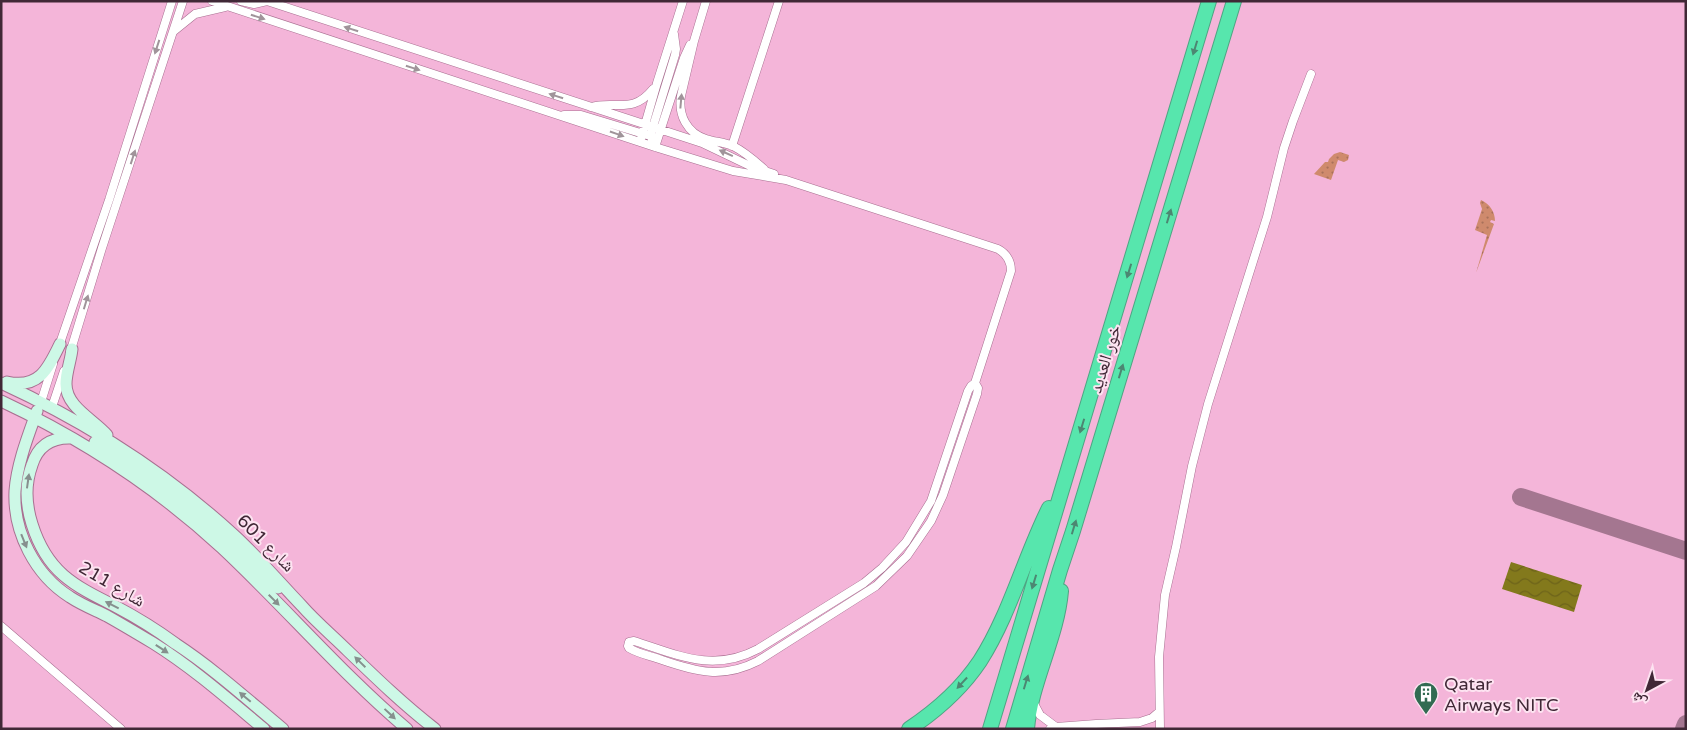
<svg xmlns="http://www.w3.org/2000/svg" width="1687" height="730" viewBox="0 0 1687 730" font-family="'Varela Round','Noto Naskh Arabic',sans-serif">
<style>
.grass{fill:url(#grass-dots)}
.water{fill:url(#water-waves)}
.lines{fill:none;stroke-linecap:round;stroke-linejoin:round}
.taxiway{stroke:#a47690;stroke-width:18}
.minor-casing{stroke:#a96f91;stroke-width:9}
.secondary-casing{stroke:#a96f91;stroke-width:13}
.motorway-casing{stroke:#4fa483;stroke-width:16}
.minor{stroke:#fff;stroke-width:8}
.secondary{stroke:#cdf8e6;stroke-width:11}
.motorway{stroke:#57e6ad;stroke-width:14}
.oneway{fill:#a0949a}
.oneway2{fill:#4c8772}
.oneway3{fill:#86908e}
.labels{text-anchor:middle;dominant-baseline:central;stroke-width:4;stroke-linejoin:round;paint-order:stroke}
.street-label{font-size:18px;fill:#402836;stroke:#fde3f1}
.poi-label{font-size:18px;fill:#402836;stroke:#fde3f1;text-anchor:start}
</style>
<defs>
<pattern id="grass-dots" width="8" height="8" patternUnits="userSpaceOnUse" patternTransform="scale(1.25)"><rect width="8" height="8" fill="#cf8a6d"/><path d="M2 2h.1M6 6h.1" fill="none" stroke="#a9715a" stroke-width="1.8" stroke-linecap="round"/></pattern>
<pattern id="water-waves" width="16" height="10" patternUnits="userSpaceOnUse" patternTransform="scale(1.25)"><rect width="16" height="10" fill="#83791c"/><path d="M0 5q4-4 8 0t8 0" fill="none" stroke="#6d631a"/></pattern>
</defs>
<rect width="100%" height="100%" fill="#f4b5d9"/>
<path class="grass" d="M1340 152 1349 155 1348 160 1344 162 1338 160 1331 180 1314 174 1325 162H1328L1329 159 1334 154Z
M1481 200C1490 204 1495 212 1495 221L1491 220 1490 222 1494 224 1476 273 1487 235 1475 230 1482 209 1480 203Z"/>
<path class="water" d="M1511 562 1582 585 1574 612 1502 589Z"/>
<g class="lines">
<path class="taxiway" d="M1521 497 1686 551
M1684 729 1686 724"/>
<defs>
<path id="minor" d="M212 1 655 147 733 171 786 180 998 249C1007 254 1011 261 1011 271L975 383
M241 1 254 4 267 1
M267 1 702 143 750 166 774 174
M706 1 694 41 681 96C678 115 687 133 706 139 715 142 724 142 733 146 745 152 754 160 764 169
M174 31 195 14 225 7
M591 107C616 100 632 115 653 89
M564 115H581L647 135
M640 142 657 83 683 1
M732 146 779 1
M655 147 652 142 651 133 675 55 676 49 674 34
M655 147 684 58 690 45
M58 349 109 200 172 1
M70 353 102 248 183 1
M975 383 978 388 977 394 943 495 931 521 907 556 876 586 758 661C723 679 697 672 662 660 651 656 639 654 629 648L628 646 629 642 634 641C678 655 713 673 758 649L864 583 882 568 906 542 931 501 968 391 971 386Z
M41 402 53 364
M52 407 64 371
M1 626 121 729
M1033 702 1040 715 1056 727
M1050 729 1056 727 1096 724 1140 722 1152 718 1159 712
M1160 729 1159 657 1165 595 1176 547 1192 466 1208 404 1267 217 1284 148 1293 121 1311 74"/>
<path id="secondary" d="M72 349C71 360 66 372 66 384 66 407 93 419 107 435
M7 382C39 389 48 369 60 344
M1 383C86 422 165 472 234 535 258 557 279 582 302 606 316 622 333 636 348 651 376 678 404 705 435 729
M1 401C82 439 156 487 222 548 285 607 341 673 407 729
M37 411C28 436 17 464 15 491 13 532 35 575 70 597 82 605 95 610 107 616 123 625 138 634 153 643 193 668 228 699 264 729
M72 438C52 437 38 445 32 465 25 484 26 505 32 524 47 572 73 585 115 606 136 617 157 630 176 644 214 669 248 700 283 729
M95 442 157 483 194 512 278 588"/>
<path id="motorway" d="M909 729C936 711 962 688 980 661 1010 614 1024 558 1049 508
M990 729 1209 1
M1013 729 1060 570 1073 531 1234 1
M1027 729C1031 682 1057 638 1061 591"/>
</defs>
<use href="#minor" class="minor-casing"/>
<use href="#secondary" class="secondary-casing"/>
<use href="#motorway" class="motorway-casing"/>
<use href="#minor" class="minor"/>
<use href="#secondary" class="secondary"/>
<use href="#motorway" class="motorway"/>
</g>
<defs><path id="oneway-solid" d="M-6-.8H1V-3.2L6.5 0L1 3.2V.8H-6Z" transform="scale(1.25)"/></defs>
<g class="oneway">
<use href="#oneway-solid" transform="translate(258 17) rotate(18)"/>
<use href="#oneway-solid" transform="translate(351 29) rotate(-162)"/>
<use href="#oneway-solid" transform="translate(157 47) rotate(108)"/>
<use href="#oneway-solid" transform="translate(413 68) rotate(18)"/>
<use href="#oneway-solid" transform="translate(556 96) rotate(-162)"/>
<use href="#oneway-solid" transform="translate(681 101) rotate(-85)"/>
<use href="#oneway-solid" transform="translate(617 134) rotate(19)"/>
<use href="#oneway-solid" transform="translate(726 153) rotate(-156)"/>
<use href="#oneway-solid" transform="translate(133 157) rotate(-72)"/>
<use href="#oneway-solid" transform="translate(86 302) rotate(-73)"/>
</g>
<g class="oneway2">
<use href="#oneway-solid" transform="translate(1195 48) rotate(107)"/>
<use href="#oneway-solid" transform="translate(1169 216) rotate(-73)"/>
<use href="#oneway-solid" transform="translate(1129 271) rotate(107)"/>
<use href="#oneway-solid" transform="translate(1121 371) rotate(-73)"/>
<use href="#oneway-solid" transform="translate(1082 426) rotate(107)"/>
<use href="#oneway-solid" transform="translate(1074 527) rotate(-73)"/>
<use href="#oneway-solid" transform="translate(1034 582) rotate(107)"/>
<use href="#oneway-solid" transform="translate(1026 682) rotate(-73)"/>
<use href="#oneway-solid" transform="translate(962 683) rotate(133)"/>
</g>
<g class="oneway3">
<use href="#oneway-solid" transform="translate(28 481) rotate(-82)"/>
<use href="#oneway-solid" transform="translate(24 541) rotate(68)"/>
<use href="#oneway-solid" transform="translate(274 600) rotate(45)"/>
<use href="#oneway-solid" transform="translate(112 605) rotate(-153)"/>
<use href="#oneway-solid" transform="translate(162 649) rotate(33)"/>
<use href="#oneway-solid" transform="translate(360 662) rotate(-136)"/>
<use href="#oneway-solid" transform="translate(245 697) rotate(-140)"/>
<use href="#oneway-solid" transform="translate(390 714) rotate(43)"/>
</g>
<defs>
<symbol id="building-pin" viewBox="-11 -11 22 30"><path d="M0 17L-7.5 6A9.5 9.5 0 1 1 7.5 6Z" fill="#326b52" stroke="#fde3f1"/><path d="M-4-6H4V6H1V3H-1V6H-4ZM-2.5-4.3h1.7v1.8h-1.7ZM.8-4.3h1.7v1.8H.8ZM-2.5-1h1.7V.8h-1.7ZM.8-1h1.7V.8H.8Z" fill="#fff"/></symbol>
</defs>
<g fill-rule="evenodd">
<use href="#building-pin" x="1412" y="680" width="28" height="38"/>
</g>
<g class="labels">
<g class="street-label">
<text transform="translate(1105 359) rotate(-73)">خور العديد</text>
<text transform="translate(266 543) rotate(45)">شارع 601</text>
<text transform="translate(112 584) rotate(30)">شارع 211</text>
</g>
<g class="poi-label">
<text x="1444" y="684">Qatar<tspan x="1444" dy="21">Airways NITC</tspan></text>
</g>
</g>
<rect width="1687" height="730" fill="none" stroke="#402836" stroke-width="5"/>
<g transform="translate(1647 690) rotate(220)" stroke="#fde3f1" stroke-width="4" paint-order="stroke">
<path d="M0-4L9 19L0 12L-9 19Z" fill="#402836"/>
<text y="-8" font-size="14" font-weight="bold" text-anchor="middle" fill="#402836">ش</text>
</g>
</svg>
